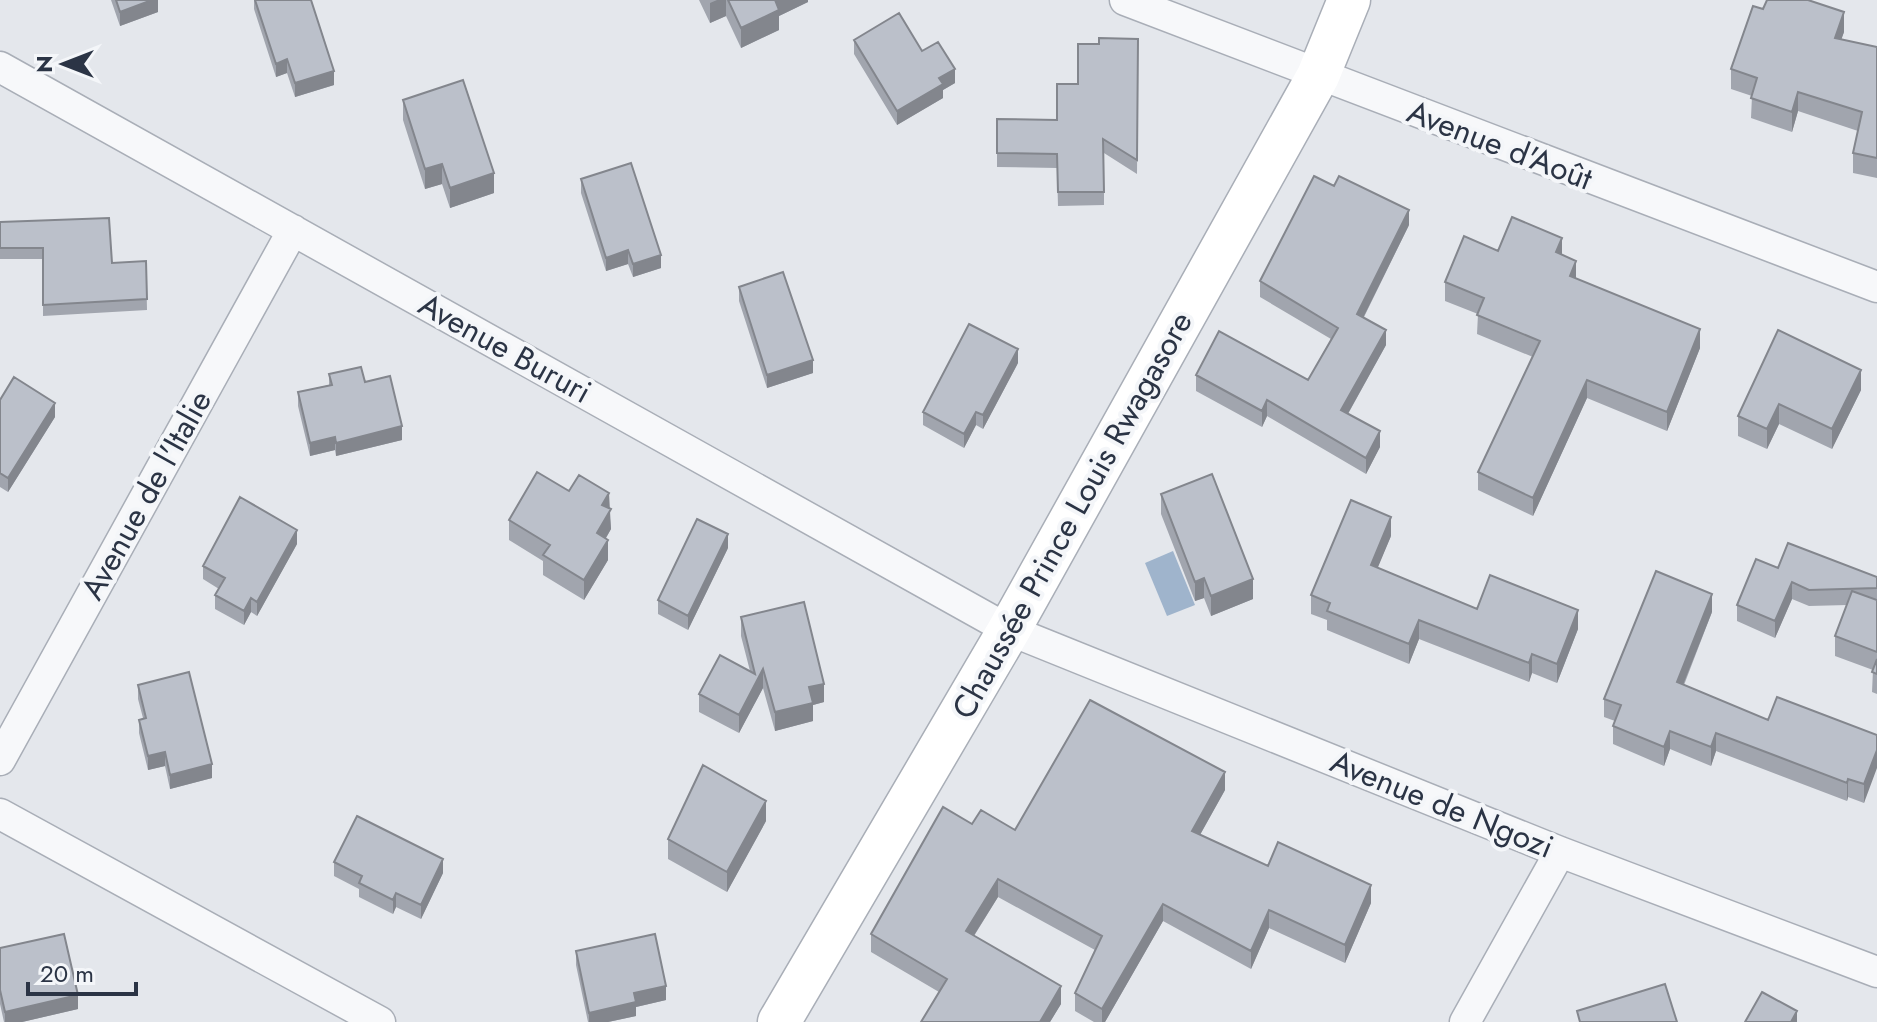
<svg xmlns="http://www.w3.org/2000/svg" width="1877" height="1022" viewBox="0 0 1877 1022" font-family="Jost,sans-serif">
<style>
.water{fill:#9fb4cc}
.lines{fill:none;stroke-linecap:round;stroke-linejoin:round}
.street-casing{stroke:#a9aeb7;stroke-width:33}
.secondary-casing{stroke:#a9aeb7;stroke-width:45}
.street{stroke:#f7f8fa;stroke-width:30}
.secondary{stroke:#fff;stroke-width:42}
.wall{fill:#a1a5ae}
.shaded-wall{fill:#83868d}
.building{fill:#bbc0ca;stroke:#83868d;stroke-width:2}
.labels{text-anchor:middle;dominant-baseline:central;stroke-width:8;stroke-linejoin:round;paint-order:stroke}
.street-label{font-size:32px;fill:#2b3445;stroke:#f4f6f9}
</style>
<rect width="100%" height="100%" fill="#e4e7ec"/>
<path class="water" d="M1173 551 1195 605 1167 616 1145 563Z"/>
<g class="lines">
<defs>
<path id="street" d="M1125 0 1877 287
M0 67 1009 630 1560 852 1877 972
M0 760 293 230
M0 814 380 1022
M1465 1022 1560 852"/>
<path id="secondary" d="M779 1022 1009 630 1318 76 1349 0"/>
</defs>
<use href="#street" class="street-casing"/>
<use href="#secondary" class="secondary-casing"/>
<use href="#street" class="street"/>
<use href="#secondary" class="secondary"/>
</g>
<path class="wall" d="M111 0H158V12L120 26Z
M254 0H311L334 85 295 97 287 73 276 77 254 9Z
M699 0H808V2L779 16V30L741 48 726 16 710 23Z
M1844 32 1841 39 1877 47V178L1853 173V153L1858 131 1798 111 1792 132 1751 118 1752 96 1731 89V69Z
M1138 39 1137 174 1104 153V205L1058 206 1057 168 997 167V119L1057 120 1099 44Z
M854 40 922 51 955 83 943 90V98L897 125 854 54Z
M403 100 494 193 450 208 442 184 425 189 403 120Z
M581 179 661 268 633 277 628 264 606 271 581 193Z
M0 222 112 263 146 261 147 310 43 316V259H0Z
M1409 225 1364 317 1386 345 1348 414 1380 447 1366 474 1267 416 1262 427 1196 391V375L1308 380 1331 339 1260 297V281Z
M1498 251 1562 254 1576 279 1700 348 1667 431 1587 398 1533 516 1478 490V472L1533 357 1477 334 1478 314 1445 301V282Z
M739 287 813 373 767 388 739 301Z
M1778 330 1861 390 1832 449 1779 424 1767 449 1738 436V416Z
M1018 363 983 429 976 425 964 448 923 425V412Z
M329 374 365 382 402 440 336 456 335 450 310 456 298 406V392L329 385Z
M0 400 55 417 8 492 0 487Z
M569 491 609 508 611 529 606 538 608 560 584 600 543 575V561L509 540V520Z
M1161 494 1253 599 1211 616 1204 598 1195 601 1161 514Z
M1391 536 1377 568 1477 609 1578 629 1557 683 1532 673 1529 682 1419 639 1409 664 1327 630V620L1311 614V595Z
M297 544 257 616 251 612 244 625 215 609V595L219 589 203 579V566Z
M728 548 688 630 658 614V600Z
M1778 568 1877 577V694L1872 692 1873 670 1835 656V636L1847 605 1809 606 1792 599 1775 638 1737 621V605Z
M1712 612 1684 685 1768 720 1877 735 1864 803 1848 797 1847 801 1716 751 1711 766 1670 749 1664 766 1613 744V726L1615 721 1604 717V699Z
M741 617 824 702 813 705V721L775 731 763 688 739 733 699 712V694L750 671 741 636Z
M138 685 212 778 170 789 165 766 148 770 139 733V720L143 718 138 699Z
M1225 790 1200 835 1268 866 1371 903 1345 963 1269 928 1251 969 1163 921 1105 1022H1094L1075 1011V993L1095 950 998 897 974 936 1061 1004 1050 1022H921L939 992 871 952V934L972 824 1015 830Z
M766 821 727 892 668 859V839Z
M334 862 443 873 421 919 396 907 393 914 359 897V889L334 876Z
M0 948 78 1009 22 1022H4L0 1004Z
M576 951 666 1000 636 1007V1016L608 1022H588L576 965Z"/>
<path class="shaded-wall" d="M152 0H158V12L120 26V12Z
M717 0H726V16L710 23V3Z
M774 0H808V2L779 16V30L741 48V28Z
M1844 12V32L1835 58V38Z
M287 59V73L276 77V64Z
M955 69V83L943 90V98L897 125V111L939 78Z
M334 71V85L295 97V83Z
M1798 92V111L1792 132V112Z
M442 164V184L425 189V169Z
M494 173V193L450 208V188Z
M1409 210V225L1357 330V314Z
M1562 238V256L1556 252Z
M628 250V264L606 271V258Z
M661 255V268L633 277V264Z
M1576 261V279L1570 276Z
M1700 329V348L1667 431V412Z
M1386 330V345L1341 426V410Z
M1018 349V363L983 429V415Z
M813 360V373L767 388V375Z
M1861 370V390L1832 449V429Z
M1587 380V398L1533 516V498Z
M1267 400V416L1262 427V411Z
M55 403V417L8 492V478Z
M1779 404V424L1767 449V429Z
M976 412V425L964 448V434Z
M402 426V440L336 456V443Z
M1380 431V447L1366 474V458Z
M335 437V450L310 456V443Z
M609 493 611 529 597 553V533L602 505Z
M1391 517V536L1371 584V565Z
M297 530V544L257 616V602Z
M728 534V548L688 630V616Z
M608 540V560L584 600V580Z
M1204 578V598L1195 601V582Z
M1253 579V599L1211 616V596Z
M1792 582V599L1775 638V621Z
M1712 594V612L1677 700V682Z
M251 598V612L244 625V611Z
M1578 610V629L1557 683V664Z
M1419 620V639L1409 664V644Z
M1532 654V673L1529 682V663Z
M763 669V688L739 733V715Z
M824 684V702L813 705V721L775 731V712L809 687Z
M1670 731V749L1664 766V747Z
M1716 733V751L1711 766V747Z
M1877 750V768L1864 803V784Z
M165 752V766L148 770V756Z
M212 764V778L170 789V775Z
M1225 772V790L1192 849V831Z
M1848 779V797L1847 801V783Z
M766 801V821L727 892V872Z
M443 859V873L421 919V905Z
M998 879V897L966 948V931Z
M1371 885V903L1345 963V945Z
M396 893V907L393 914V900Z
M1163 904V921L1105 1022H1102V1009Z
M1269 910V928L1251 969V951Z
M666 986V1000L636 1007V1016L608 1022H589V1013L634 993Z
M1061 986V1004L1050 1022H1040Z
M78 995V1009L22 1022H5V1012Z
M1797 1011V1022H1791Z"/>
<path class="building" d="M116 0H152L120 12Z
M255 0H311L334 71 295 83 287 59 276 64Z
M728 0H775L779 10 741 28Z
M1767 0H1808L1844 12 1835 38 1877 47V158L1853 153 1862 112 1798 92 1792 112 1751 98 1757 78 1731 69 1753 6 1763 9Z
M899 13 922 51 938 42 955 69 939 78 943 84 897 111 854 40Z
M1099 38 1138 39 1137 160 1103 139 1104 192H1058L1057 154 997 153V119L1057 120V84H1078V44H1099Z
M463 80 494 173 450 188 442 164 425 169 403 100Z
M631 163 661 255 633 264 628 250 606 258 581 179Z
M1314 176 1334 186 1339 176 1409 210 1357 314 1386 330 1341 410 1380 431 1366 458 1267 400 1262 411 1196 375 1219 331 1308 380 1338 328 1260 281Z
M1512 217 1562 238 1556 252 1576 261 1570 276 1700 329 1667 412 1587 380 1533 498 1478 472 1540 341 1477 315 1484 298 1445 282 1464 236 1498 251Z
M109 218 112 263 146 261 147 299 43 305V248H0V222Z
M783 272 813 360 767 375 739 287Z
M969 324 1018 349 983 415 976 412 964 434 923 412Z
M1778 330 1861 370 1832 429 1779 404 1767 429 1738 416Z
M361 367 365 382 390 376 402 426 336 443 335 437 310 443 298 392 332 385 329 374Z
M14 377 55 403 8 478 0 473V400Z
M537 472 569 491 579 475 609 493 602 505 611 509 597 533 608 540 584 580 543 555 550 545 509 520Z
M1212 474 1253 579 1211 596 1204 578 1195 582 1161 494Z
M240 497 297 530 257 602 251 598 244 611 215 595 225 578 203 566Z
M1351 500 1391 517 1371 565 1477 609 1490 575 1578 610 1557 664 1532 654 1529 663 1419 620 1409 644 1327 611 1330 603 1311 595Z
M697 519 728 534 688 616 658 600Z
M1788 543 1877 577V588L1809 590 1792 582 1775 621 1737 605 1756 559 1778 568Z
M1656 571 1712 594 1677 682 1768 720 1777 697 1877 735V750L1864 784 1848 779 1847 783 1716 733 1711 747 1670 731 1664 747 1613 726 1621 705 1604 699Z
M1852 591 1877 600V652L1835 636Z
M804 602 824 684 809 687 813 703 775 712 763 669 739 715 699 694 720 655 755 674 741 617Z
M1877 659V674L1872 672Z
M189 672 212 764 170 775 165 752 148 756 139 720 146 718 138 685Z
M1090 700 1225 772 1192 831 1268 866 1278 842 1371 885 1345 945 1269 910 1251 951 1163 904 1102 1009 1075 993 1102 936 998 879 966 931 1061 986 1040 1022H921L947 979 871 934 943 807 972 824 981 810 1015 830Z
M703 765 766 801 727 872 668 839Z
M357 816 443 859 421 905 396 893 393 900 359 883 362 876 334 862Z
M64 934 78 995 5 1012 0 990V948Z
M655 934 666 986 634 993 636 1002 589 1013 576 951Z
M1665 984 1677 1022H1580L1577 1011Z
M1762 992 1797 1011 1791 1022H1745Z"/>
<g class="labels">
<g class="street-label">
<text transform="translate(1500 145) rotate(21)">Avenue d'Août</text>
<text transform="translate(505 348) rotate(29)">Avenue Bururi</text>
<text transform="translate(146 495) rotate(-61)">Avenue de l'Italie</text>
<text transform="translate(1072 515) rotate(-61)">Chaussée Prince Louis Rwagasore</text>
<text transform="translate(1442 804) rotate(22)">Avenue de Ngozi</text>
</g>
</g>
<g transform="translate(64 64) rotate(270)" stroke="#f4f6f9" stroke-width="6" paint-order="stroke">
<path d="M0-6L14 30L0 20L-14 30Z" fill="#2b3445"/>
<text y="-12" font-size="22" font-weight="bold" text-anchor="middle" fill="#2b3445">N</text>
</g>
<path d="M28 982v12h108v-12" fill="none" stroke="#2b3445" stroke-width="4"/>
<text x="40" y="982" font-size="24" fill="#2b3445" stroke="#f4f6f9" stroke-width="6" paint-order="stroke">20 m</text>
</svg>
